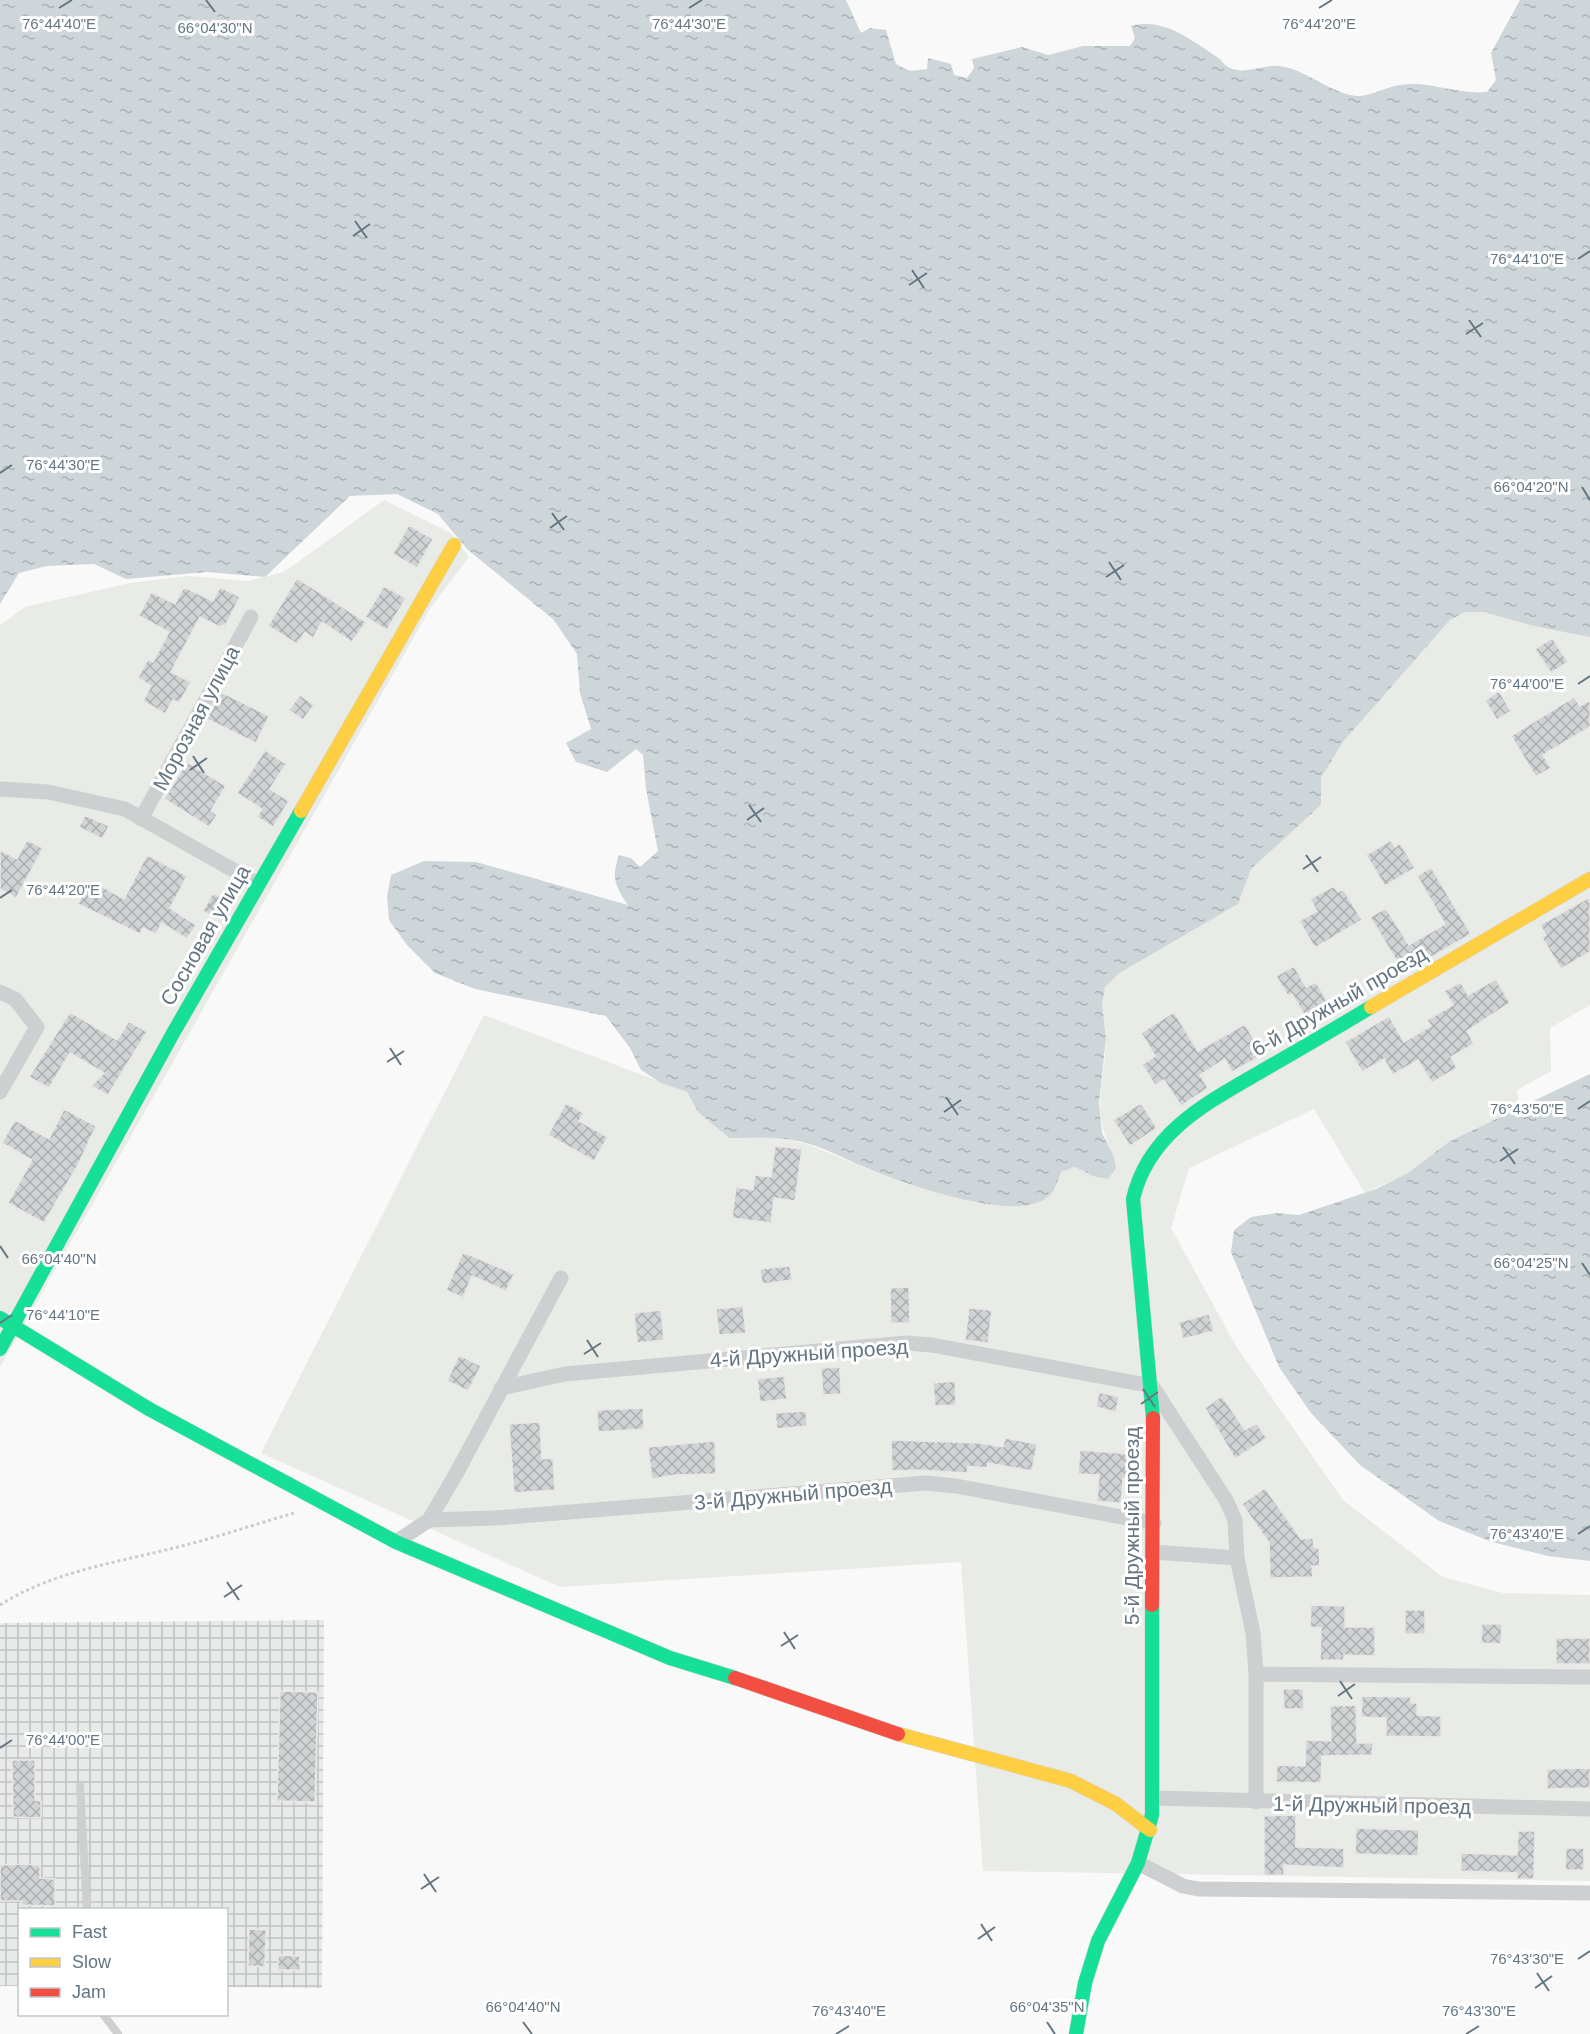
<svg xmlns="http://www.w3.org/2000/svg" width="1590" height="2034" viewBox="0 0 1590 2034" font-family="Arial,sans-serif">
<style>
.industrial{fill:url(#industrial-grid)}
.garden{fill:#e8ebe6}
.water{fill:url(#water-ripples)}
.building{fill:url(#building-cross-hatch);stroke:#e8e8e8;stroke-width:1.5}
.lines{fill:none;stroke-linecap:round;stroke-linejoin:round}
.fast-casing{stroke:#d5d6d7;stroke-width:15}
.slow-casing{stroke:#d5d6d7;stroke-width:15}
.jam-casing{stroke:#d5d6d7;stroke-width:15}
.path{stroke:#cbcccd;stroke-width:3;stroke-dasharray:3 3;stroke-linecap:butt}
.lane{stroke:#cecfd0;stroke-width:8}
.street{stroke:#cecfd0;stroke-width:15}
.fast{stroke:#16e098;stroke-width:14}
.slow{stroke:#ffcf43;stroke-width:14}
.jam{stroke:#f24e42;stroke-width:14}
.ticks{fill:none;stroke:#657683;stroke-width:2}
.labels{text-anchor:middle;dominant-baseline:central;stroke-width:6;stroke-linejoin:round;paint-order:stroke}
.street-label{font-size:21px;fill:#657683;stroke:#fff}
.ticks-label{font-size:15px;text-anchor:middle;fill:#657683;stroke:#fff;stroke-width:6;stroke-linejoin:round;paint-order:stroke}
</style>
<defs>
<pattern id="industrial-grid" width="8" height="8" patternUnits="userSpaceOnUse" patternTransform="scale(1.5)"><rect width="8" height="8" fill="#e8e9e9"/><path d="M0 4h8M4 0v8" fill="none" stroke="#c0c1c2"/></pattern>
<pattern id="water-ripples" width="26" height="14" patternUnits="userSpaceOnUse" patternTransform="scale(1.5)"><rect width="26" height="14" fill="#ced6d9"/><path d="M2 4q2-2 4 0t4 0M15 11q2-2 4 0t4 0" fill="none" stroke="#abb2b5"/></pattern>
<pattern id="building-cross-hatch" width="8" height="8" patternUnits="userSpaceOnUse" patternTransform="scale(1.5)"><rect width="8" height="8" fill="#d0d2d3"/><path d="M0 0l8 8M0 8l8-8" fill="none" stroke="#acafb1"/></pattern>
</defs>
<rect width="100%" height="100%" fill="#f9f9f9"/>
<path class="industrial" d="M324 1620 322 1988 227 1987 226 1910H20L19 1986H0V1623Z"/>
<path class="garden" d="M384 500 451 533 469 557 431 607 0 1367V625L25 607 130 583 189 576 248 581 284 572Z
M1465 612H1484L1590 637V1005L1550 1028 1551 1071 1517 1090 1519 1108 1450 1141 1408 1173 1365 1193 1314 1109 1189 1168 1171 1228 1236 1346 1343 1500 1443 1577 1503 1593 1590 1595V1881L983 1871 961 1562 560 1587 261 1453 484 1015 687 1092 698 1112 729 1138H776L807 1144 870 1170 975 1203 1056 1187 1061 1172 1075 1167 1093 1176 1113 1154C1090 1108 1105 1085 1106 1039 1107 1023 1097 1003 1104 987 1107 983 1114 978 1118 974L1238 904 1251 869 1321 805V778L1343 742 1450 620Z"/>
<path class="water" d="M0 0H846L861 33 870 28 886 30 896 64 909 71 927 69 928 58 951 64 954 75 967 78 974 68 972 59 1022 47 1048 55 1083 46H1130L1135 38 1131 26C1165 17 1192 41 1220 59 1235 81 1258 64 1279 66 1306 69 1327 92 1356 96 1369 97 1386 87 1400 85 1428 80 1458 95 1487 92L1496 80 1491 53 1520 0H1590V637L1534 626 1484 612H1465L1450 620 1343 742 1321 778V805L1251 869 1238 904 1118 974 1105 987 1102 1004 1106 1038 1099 1103 1102 1133 1113 1154 1116 1168 1108 1179 1093 1176 1075 1167 1061 1172C1058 1182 1054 1193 1045 1199 1011 1222 906 1184 869 1169 848 1161 828 1149 806 1143 780 1136 755 1138 729 1138L698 1112 687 1092 661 1083 641 1070 630 1048 606 1016 475 989 435 973 407 945 389 920 387 896 391 875 424 861 476 862 628 905C615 886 611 878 619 855L631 858 640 867 658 851 646 789 643 755 636 749 607 772 576 762 566 743 591 729 580 693 577 654 553 619 468 550 438 514 397 494 350 496 265 577 207 572 126 579 94 564 47 566 19 573 0 604Z
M1590 1074V1561L1548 1556 1492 1542 1439 1521 1360 1465 1311 1413 1279 1367 1231 1252 1234 1230 1251 1217 1277 1213 1299 1215 1376 1189 1408 1173 1450 1141Z"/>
<path class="building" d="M409 525 433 539 417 568 393 554Z
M297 578 366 622 352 642 322 622 313 638 305 632 297 644 268 626Z
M384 586 406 598 387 630 365 617Z
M184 587 213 601 220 587 240 597 225 626 222 625 220 627 200 617 171 672 191 682 179 703 173 700 165 714 143 701 151 686 138 678 148 659 153 662 169 632 139 616 151 592 175 604Z
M1552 638 1568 662 1551 673 1535 649Z
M1499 691 1511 711 1497 720 1485 701Z
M221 692 269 716 256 743 207 719Z
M300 695 314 705 303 720 289 710Z
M1574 697 1580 706 1590 700V727L1543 755 1551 768 1536 777 1511 736Z
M265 750 286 764 270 789 289 801 273 827 257 817 262 809 237 793Z
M187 762 226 786 211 811 217 815 209 827 164 799Z
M85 815 109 826 102 839 79 827Z
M27 840 43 848 16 898 0 889V850L17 859Z
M1391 840 1395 847 1400 843 1415 868 1385 886 1366 855Z
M147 855 187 876 170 908 196 925 187 939 162 923 156 934 143 928 140 934 78 904 91 880 124 899Z
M1431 867 1471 934 1404 973 1370 917 1386 908 1409 945 1445 924 1417 876Z
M1334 886 1338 892 1343 889 1362 920 1315 948 1299 921 1317 911 1310 899Z
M213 893 229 902 219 920 203 911Z
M1590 897V952L1561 969 1542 938 1546 935 1540 925Z
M1294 966 1306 987 1316 982 1332 1010 1309 1023 1292 994 1288 996 1276 976Z
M1496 979 1510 1003 1467 1031 1474 1044 1451 1057 1457 1068 1432 1083 1418 1060 1393 1075 1384 1059 1362 1072 1345 1042 1389 1016 1404 1042 1431 1026 1427 1020 1453 1005 1444 991 1461 982 1468 995Z
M70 1012 117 1040 129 1021 147 1032 108 1095 91 1086 104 1073 70 1053 49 1088 29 1077Z
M1174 1012 1198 1051 1245 1024 1263 1055 1232 1072 1225 1059 1200 1075 1208 1088 1181 1106 1164 1080 1155 1085 1142 1065 1155 1056 1141 1033Z
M566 1103 584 1113 579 1121 608 1137 594 1161 548 1135Z
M1141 1103 1157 1128 1130 1146 1113 1120Z
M64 1109 96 1126 78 1165 44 1223 8 1203 32 1160 2 1143 15 1120 49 1139Z
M775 1146 802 1149 795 1201 774 1198 771 1223 732 1218 736 1187 753 1190 755 1175 771 1177Z
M463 1252 514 1274 506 1291 472 1276 463 1298 446 1290Z
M790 1266 792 1280 762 1284 760 1269Z
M909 1287 910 1323H891L890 1288Z
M743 1306 746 1333 719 1335 716 1309Z
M969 1308 992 1310 988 1343 965 1340Z
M661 1310 664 1340 637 1343 634 1313Z
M1209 1314 1214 1331 1183 1339 1179 1322Z
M459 1355 481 1366 468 1391 447 1381Z
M840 1367 841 1394 823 1395 821 1368Z
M784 1376 787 1399 760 1402 757 1379Z
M955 1381 956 1405 935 1406 933 1383Z
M1099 1392 1119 1397 1116 1412 1096 1407Z
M1222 1396 1245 1430 1256 1423 1267 1438 1235 1459 1205 1408Z
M643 1408 644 1429 598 1432 597 1410Z
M806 1411 807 1426 777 1429 775 1413Z
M540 1422 542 1459 553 1458 555 1490 514 1493 509 1424Z
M1005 1438 1037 1444 1032 1471 988 1463 987 1468 968 1466 967 1473 920 1470 892 1471 891 1440 979 1443 1003 1447Z
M715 1441 716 1474 676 1475 652 1479 648 1447Z
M1080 1450 1132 1454 1131 1479 1123 1478 1121 1503 1097 1501 1099 1475 1078 1474Z
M1265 1488 1301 1539 1313 1538 1314 1548H1319L1320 1566H1312L1313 1577 1270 1578 1269 1543 1242 1504Z
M1311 1605 1345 1606V1627H1375V1656L1344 1655V1660H1320L1321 1628 1310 1627Z
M1405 1610H1425V1634H1405Z
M1482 1624H1502L1501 1644 1481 1643Z
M1556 1638H1590V1664H1556Z
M1283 1689H1303L1304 1709H1284Z
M280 1691 318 1692 315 1802 277 1801Z
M1362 1696 1411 1697V1703H1417V1715L1441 1716V1737L1386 1736V1718L1361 1717Z
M1356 1705 1357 1743H1373L1372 1755 1322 1756 1321 1783 1276 1782 1277 1765 1305 1766 1306 1740 1331 1741 1330 1706Z
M12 1760H35V1800L41 1801V1818L13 1817Z
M1590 1768V1788L1547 1789V1769Z
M1296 1815V1847L1344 1848V1868L1284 1865V1875H1264V1816Z
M1356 1828 1419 1830 1418 1856 1355 1854Z
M1518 1831H1535L1534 1879H1517V1873L1461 1871V1853L1517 1855Z
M1566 1848H1584V1870H1565Z
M23 1864 40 1865V1878L55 1879V1906L22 1905V1901H0V1865Z
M249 1929 266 1930 265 1967 248 1966Z
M278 1955 300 1956V1970H278Z"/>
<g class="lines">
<defs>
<path id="fast" d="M0 1318 149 1409 396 1542 670 1658 735 1678
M0 1349 172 1035 301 811
M1153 1418 1133 1199C1149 1130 1211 1101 1267 1068 1302 1048 1336 1028 1371 1007
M1076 2034 1085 1983 1098 1941 1138 1863 1152 1815V1605"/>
<path id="slow" d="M301 811 454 545
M1371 1007 1590 879
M898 1734 1071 1781 1116 1804 1150 1830"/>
<path id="jam" d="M1152 1605 1153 1418
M735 1678 898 1734"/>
</defs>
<use href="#fast" class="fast-casing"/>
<use href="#slow" class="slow-casing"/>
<use href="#jam" class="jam-casing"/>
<path class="path" d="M0 1605C52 1572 114 1563 174 1548 215 1538 256 1524 297 1512"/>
<path class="lane" d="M80 1786 87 1910
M103 2014 118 2034"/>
<path class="street" d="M0 789 48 792 125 809 258 884
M141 819 251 617
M0 992 15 999 37 1027 0 1092
M501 1388 565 1374 906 1343 932 1345 1152 1386 1226 1500 1235 1520 1237 1558 1253 1633 1256 1674V1802
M429 1520 496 1518 926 1483 956 1486 1154 1523
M396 1542 429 1520 456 1474 561 1278
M1153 1552 1237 1558
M1256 1674 1590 1677
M1153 1798 1590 1809
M1138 1863 1183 1886 1198 1889 1590 1893"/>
<use href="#fast" class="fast"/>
<use href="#slow" class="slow"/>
<use href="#jam" class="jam"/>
</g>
<path class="ticks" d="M206 0 215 12M59 8 72 0M689 8 702 0M1319 8 1332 0M355 221 367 238M353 236 370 224M1578 259 1590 251M912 270 924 288M909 285 927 273M1469 320 1481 337M1466 334 1483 323M0 473 12 465M1582 487 1590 500M552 513 564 530M550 528 567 516M1109 562 1121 580M1106 577 1124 565M1578 684 1590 676M193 756 204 773M190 770 207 758M749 805 761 822M747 820 764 808M1306 855 1318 872M1303 869 1321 857M0 898 12 890M390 1048 401 1065M387 1062 404 1051M946 1097 958 1115M1578 1109 1590 1101M944 1112 961 1100M1503 1147 1515 1164M1500 1161 1518 1149M0 1246 8 1258M1582 1263 1590 1275M0 1323 12 1315M587 1340 598 1357M584 1354 601 1343M1143 1389 1155 1407M1141 1404 1158 1392M1578 1534 1590 1526M227 1582 239 1600M224 1597 242 1585M784 1632 795 1649M781 1646 798 1635M1340 1681 1352 1699M1338 1696 1355 1684M0 1748 12 1740M424 1874 436 1892M421 1889 439 1877M981 1924 992 1941M978 1939 995 1927M1578 1959 1590 1951M1537 1973 1549 1991M1535 1988 1552 1976M523 2022 532 2034M1047 2022 1055 2034M836 2034 849 2026M1466 2034 1479 2026"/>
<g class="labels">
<g class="street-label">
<text transform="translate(196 718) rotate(-62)">Морозная улица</text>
<text transform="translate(205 935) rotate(-60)">Сосновая улица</text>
<text transform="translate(1339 1001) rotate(-30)">6-й Дружный проезд</text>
<text transform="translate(809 1353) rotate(-4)">4-й Дружный проезд</text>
<text transform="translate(793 1494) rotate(-5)">3-й Дружный проезд</text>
<text transform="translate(1131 1526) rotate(-90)">5-й Дружный проезд</text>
<text transform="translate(1372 1805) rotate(1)">1-й Дружный проезд</text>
</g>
</g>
<g class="ticks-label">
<text x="59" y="29">76°44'40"E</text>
<text x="689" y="29">76°44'30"E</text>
<text x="1319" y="29">76°44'20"E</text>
<text x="215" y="33">66°04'30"N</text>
<text x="1527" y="264">76°44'10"E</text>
<text x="63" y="470">76°44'30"E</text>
<text x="1531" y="492">66°04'20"N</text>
<text x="1527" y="689">76°44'00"E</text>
<text x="63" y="895">76°44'20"E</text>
<text x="1527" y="1114">76°43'50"E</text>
<text x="59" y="1264">66°04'40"N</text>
<text x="1531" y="1268">66°04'25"N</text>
<text x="63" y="1320">76°44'10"E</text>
<text x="1527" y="1539">76°43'40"E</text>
<text x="63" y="1745">76°44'00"E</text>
<text x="1527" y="1964">76°43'30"E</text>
<text x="523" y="2012">66°04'40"N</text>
<text x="1047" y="2012">66°04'35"N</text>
<text x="849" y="2016">76°43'40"E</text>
<text x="1479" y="2016">76°43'30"E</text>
</g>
<rect x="18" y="1908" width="210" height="108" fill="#ffffff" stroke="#c1c8cd" stroke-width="1.5"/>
<rect x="30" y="1928" width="30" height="9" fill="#16e098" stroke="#c1c8cd" stroke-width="1.5"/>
<text x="72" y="1938" font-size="18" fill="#657683">Fast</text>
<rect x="30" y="1958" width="30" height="9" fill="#ffcf43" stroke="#c1c8cd" stroke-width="1.5"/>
<text x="72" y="1968" font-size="18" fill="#657683">Slow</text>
<rect x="30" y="1988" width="30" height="9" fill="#f24e42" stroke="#c1c8cd" stroke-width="1.5"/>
<text x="72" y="1998" font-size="18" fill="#657683">Jam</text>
</svg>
